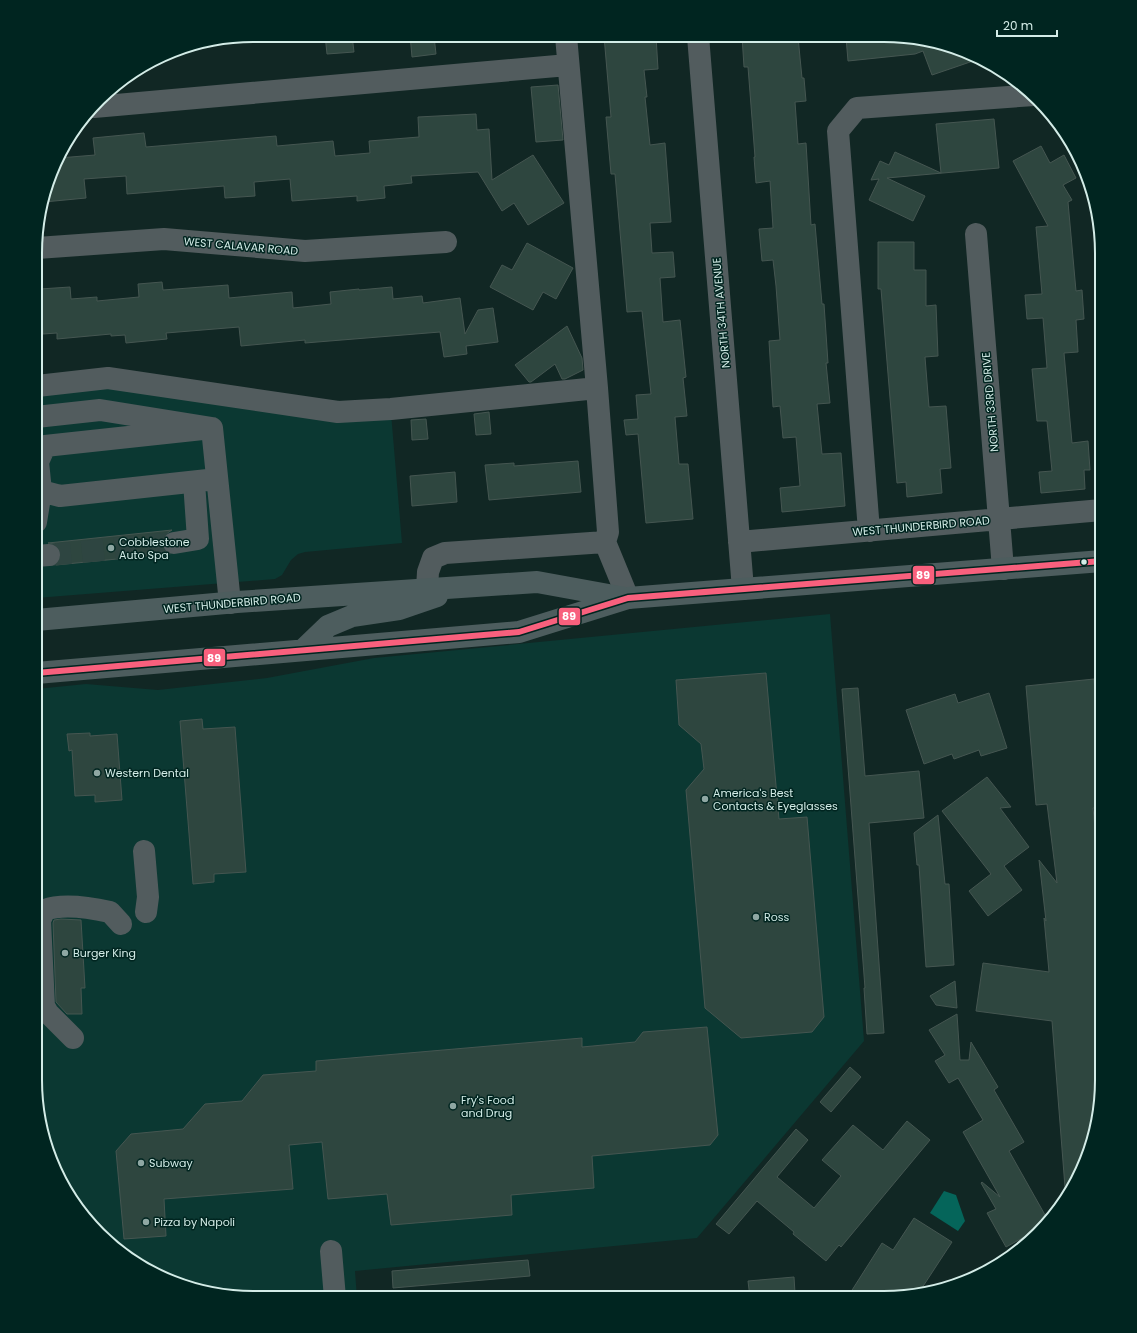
<svg xmlns="http://www.w3.org/2000/svg" width="1137" height="1333" viewBox="0 0 1137 1333" font-family="Poppins,sans-serif">
<style>
.built{fill:#0b3832}
.water{fill:#05655a}
.building{fill:#2e463f;stroke:#455651}
.lines{fill:none;stroke-linecap:round;stroke-linejoin:round}
.minor-tunnel{stroke:#2e4541;stroke-width:22;stroke-dasharray:22 11;stroke-linecap:butt}
.minor{stroke:#525c5e;stroke-width:22}
.major{stroke:#4d5d5e;stroke-width:22}
.bus-1-casing{stroke:#002520;stroke-width:9}
.bus-1{stroke:#f8607d;stroke-width:6}
.poi-dot{fill:#8fa7a3;stroke:#002520;stroke-width:1.5}
.bus-dot{fill:#d3ece7;stroke:#002520;stroke-width:1.5}
.labels{text-anchor:middle;dominant-baseline:central;stroke-width:3;stroke-linejoin:round;paint-order:stroke}
.street-label{font-size:11px;fill:#d3ece7;stroke:#002520}
.poi-label{font-size:11px;fill:#d3ece7;stroke:#002520;text-anchor:start}
.rim{fill:none;stroke:#d3ece7;stroke-width:2}
.line-badge{stroke:#002520;stroke-width:1.5}
.badge-label{font-size:11px;text-anchor:middle;font-weight:bold;fill:#fff}
</style>
<rect width="100%" height="100%" fill="#112724"/>
<path class="built" d="M109 387 391 413 402 543 305 552 298 554 291 560 282 575 275 579 36 598 37 394Z
M830 614 864 1041 697 1238 355 1271 357 1298H238L183 1287 132 1261 99 1234 64 1189 42 1137 35 1081 36 689 86 684 158 690 267 678 374 658Z"/>
<path class="water" d="M944 1191 956 1195 965 1221 958 1231 930 1213Z"/>
<path class="building" d="M325 35H352L354 52 327 54Z
M410 35 434 36 436 54 412 57Z
M604 36H656L658 69 644 70 647 97H645L650 145 665 143 671 222 650 223 652 253 673 252 675 277 660 278 663 322 680 320 686 377 683 378 687 416 675 417 679 464H688L693 519 646 523 638 434 626 435 624 420 638 419 636 395 651 394 642 311 627 312 615 174H611L606 117H611Z
M742 36 798 37 802 78H804L806 101 795 102 798 144 806 143 811 225 815 224 822 304H824L828 363H826L830 403 817 404 822 454 841 453 845 506 782 512 780 488 800 486 796 437 783 438 780 406 773 407 769 341 780 340 776 286 773 260 762 261 759 229 773 228 770 181 756 183 754 157H755L748 67H744Z
M846 37H913L955 47 979 59 932 75 923 51 915 54 848 61Z
M558 85 563 140 536 142 531 87Z
M476 114 477 130 489 129 492 180 533 155 564 203 528 225 514 203 502 211 478 172 411 176 412 183 384 186 385 198 357 201V196L292 201 290 179 254 182 255 196 225 198 224 186 127 194 126 176 84 179 86 198 44 202 59 158 95 155 93 138 144 133 146 147 276 136 277 146 333 141 335 156 370 153 369 141 419 137 418 117Z
M994 119 999 168 887 178 925 196 913 221 869 200 879 179 871 180 880 161 889 165 895 152 941 173 936 124Z
M1041 146 1050 163 1064 155 1076 178 1063 185 1072 200 1068 202 1076 291 1082 290 1084 319 1076 320 1078 352 1064 353 1072 443 1088 441 1090 470H1084L1085 489 1041 493 1039 472 1052 471 1047 421H1037L1032 369 1047 368 1043 318 1027 319 1025 295 1042 294 1036 227 1048 226 1013 161Z
M878 242H914V270H926V306L936 305 938 356 925 357 929 407 946 406 951 468 940 469 942 493 907 497 906 482 897 483 881 289H878Z
M527 243 573 268 556 299 543 292 533 310 490 287 502 265 512 270Z
M162 282 163 290 228 285 229 298 292 292 293 308 331 304 330 292 359 289V290L392 287 393 299 422 296 423 303 460 298 465 334 478 310 493 308 498 342 466 346 467 354 444 357 440 332 305 343V340L241 346 239 327 166 333 167 339 126 343 125 335 111 336V334L57 339V333L43 334 40 289 70 287 71 299 97 297V301L139 297 138 284Z
M567 326 582 358 583 370 565 379H562L555 364 531 382H529L515 365Z
M489 412 491 434 476 435 474 414Z
M426 419 428 439 412 440 411 420Z
M578 461 581 492 489 500 485 465 514 463V466Z
M455 472 457 502 412 506 410 476Z
M172 530 166 534 162 539V545L164 551 168 554 56 565 60 560 61 554 59 548 55 544 48 543Z
M766 673 779 819 807 817 824 1017 812 1032 741 1038 705 1008 686 790 704 769 701 744 679 725 676 680Z
M1094 679 1102 790V808H1093L1099 869H1102V1095L1091 1150 1066 1200 1052 1021 976 1011 983 963 1049 972 1044 918 1046 921 1039 860 1057 883 1047 804 1036 805 1026 686Z
M858 688 865 776 919 771 924 818 869 823 884 1033 867 1034 864 988H865L842 689Z
M989 693 1007 748 981 756 979 750 954 759 952 754 924 764 906 710 955 694 958 703Z
M202 719 203 729 235 727 246 872 214 874V882L193 884 180 721Z
M90 733V736L117 734 122 800 95 802V795L75 796 72 750 69 751 67 734Z
M987 777 1011 807 1000 808 1029 847 1004 866 1022 890 988 916 969 891 991 874 942 811Z
M938 815 945 884H949L954 965 926 967 919 865H917L914 833Z
M61 919 81 920 85 988H81L82 1014H67L56 1002 53 923 54 920Z
M955 981 957 1008 936 1005 930 996Z
M957 1014 960 1060H969L971 1042 998 1087 994 1090 1024 1142 1009 1151 1049 1222 1046 1225 1006 1247 987 1213 996 1209 981 1183 982 1182 1000 1197 963 1132 983 1120 958 1078 949 1083 935 1061 945 1055 929 1030Z
M707 1027 718 1135 710 1145 592 1156 594 1188 511 1195 512 1215 391 1225 387 1194 328 1199 322 1142 289 1145 293 1189 164 1199 166 1236 124 1239 116 1151 131 1134 183 1129 205 1104 242 1101 263 1075 316 1071V1061L582 1038V1047L635 1042 643 1032Z
M850 1067 861 1077 831 1112 820 1102Z
M907 1121 930 1140 841 1247 839 1245 826 1261 793 1234 794 1232 757 1201 729 1234 716 1224 796 1129 808 1140 777 1177 814 1208 841 1176 822 1160 853 1125 883 1150Z
M914 1218 952 1242 918 1294 898 1298H847L882 1243 893 1250Z
M528 1260 530 1276 393 1288 392 1271Z
M794 1277 795 1293 782 1294V1298H750L748 1281Z"/>
<g class="lines">
<path class="minor-tunnel" d="M49 555 174 543"/>
<path class="minor" d="M566 36 597 388 608 532 605 542
M698 36 743 589
M94 107 568 65
M976 234 1003 569
M37 248 164 239 305 251 446 242
M37 386 108 378 338 412 391 409 597 388
M36 417 100 410 212 428 230 603
M212 428 45 446 38 462 41 491 60 496 217 479
M36 522 41 491
M869 531 838 131 857 108 1034 95
M739 542 1102 510
M174 543 198 539 194 482
M36 556 49 555
M427 589 428 572 433 558 445 553 605 542 628 598
M144 851 148 897 146 912
M73 1038 48 1013 44 1006 40 920 45 910C63 903 92 908 110 912L121 924
M331 1251 335 1298"/>
<path class="major" d="M36 620 237 602 537 582 625 598
M303 650 328 626 352 616 399 609 437 596
M36 673 519 632 628 598 1102 561"/>
<defs>
<path id="bus-1" d="M36 673 519 632 628 598 1102 561"/>
</defs>
<use href="#bus-1" class="bus-1-casing"/>
<use href="#bus-1" class="bus-1"/>
</g>
<g class="poi-dot">
<circle cx="111" cy="548" r="4"/>
<circle cx="97" cy="773" r="4"/>
<circle cx="705" cy="799" r="4"/>
<circle cx="756" cy="917" r="4"/>
<circle cx="65" cy="953" r="4"/>
<circle cx="453" cy="1106" r="4"/>
<circle cx="141" cy="1163" r="4"/>
<circle cx="146" cy="1222" r="4"/>
</g>
<circle class="bus-dot" cx="1084" cy="562" r="3.5"/>
<g class="labels">
<g class="street-label">
<text transform="translate(241 246) rotate(5)">WEST CALAVAR ROAD</text>
<text transform="translate(721 313) rotate(-95)">NORTH 34TH AVENUE</text>
<text transform="translate(990 402) rotate(-95)">NORTH 33RD DRIVE</text>
<text transform="translate(921 526) rotate(-5)">WEST THUNDERBIRD ROAD</text>
<text transform="translate(232 603) rotate(-5)">WEST THUNDERBIRD ROAD</text>
</g>
<g class="poi-label">
<text x="119" y="542">Cobblestone<tspan x="119" dy="13">Auto Spa</tspan></text>
<text x="105" y="773">Western Dental</text>
<text x="713" y="793">America's Best<tspan x="713" dy="13">Contacts &amp; Eyeglasses</tspan></text>
<text x="764" y="917">Ross</text>
<text x="73" y="953">Burger King</text>
<text x="461" y="1100">Fry's Food<tspan x="461" dy="13">and Drug</tspan></text>
<text x="149" y="1163">Subway</text>
<text x="154" y="1222">Pizza by Napoli</text>
</g>
</g>
<path d="M0 0H1137V1333H0ZM253 42H884A211 211 0 0 1 1095 253V1080A211 211 0 0 1 884 1291H253A211 211 0 0 1 42 1080V253A211 211 0 0 1 253 42Z" fill="#002520" fill-rule="evenodd"/>
<path class="rim" d="M253 42H884A211 211 0 0 1 1095 253V1080A211 211 0 0 1 884 1291H253A211 211 0 0 1 42 1080V253A211 211 0 0 1 253 42Z"/>
<g class="line-badge">
<rect x="912" y="565" width="23" height="20" rx="4" fill="#f8607d"/>
<rect x="558" y="607" width="23" height="19" rx="4" fill="#f8607d"/>
<rect x="203" y="648" width="23" height="19" rx="4" fill="#f8607d"/>
</g>
<g class="badge-label">
<text x="923" y="579">89</text>
<text x="569" y="620">89</text>
<text x="214" y="662">89</text>
</g>
<path d="M997 30v6h60v-6" fill="none" stroke="#d3ece7" stroke-width="2"/>
<text x="1003" y="30" font-size="12" fill="#d3ece7" stroke="#002520" stroke-width="3" paint-order="stroke">20 m</text>
</svg>
